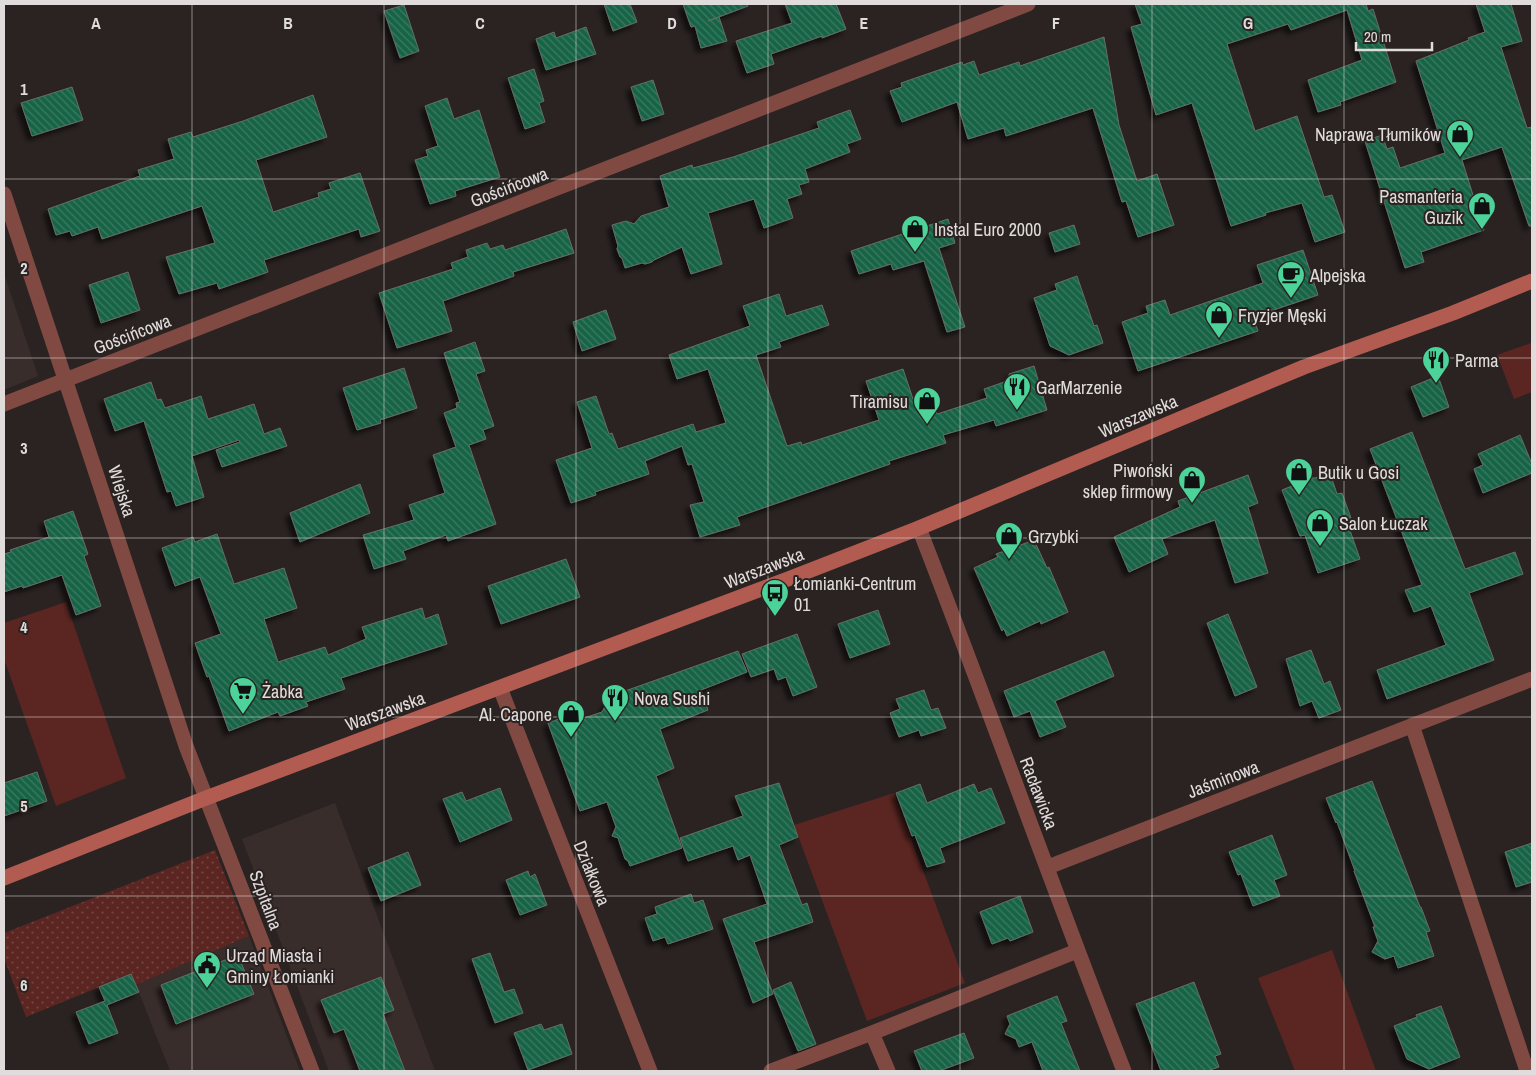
<svg xmlns="http://www.w3.org/2000/svg" width="1536" height="1075" viewBox="0 0 1536 1075" font-family="'Archivo Narrow',sans-serif">
<style>
.built{fill:#392d2b}
.green{fill:#5b2621}
.garden{fill:url(#garden-dots)}
.building{fill:url(#building-back-hatch);stroke:#666d69;filter:url(#shadow)}
.lines{fill:none;stroke-linecap:round;stroke-linejoin:round}
.street{stroke:#804942;stroke-width:15}
.secondary{stroke:#b25b51;stroke-width:15}
.grid{fill:none;stroke:#e0dcdb;stroke-width:1;stroke-opacity:0.55}
.labels{text-anchor:middle;dominant-baseline:central;stroke-width:4;stroke-linejoin:round;paint-order:stroke}
.poi-label{font-size:18px;fill:#e0dcdb;stroke:#2a2322;text-anchor:start}
.street-label{font-size:18px;fill:#e0dcdb;stroke:#2a2322}
.grid-label{font-size:16px;text-anchor:middle;font-weight:bold;fill:#e0dcdb;stroke:#2a2322;stroke-width:4;stroke-linejoin:round;paint-order:stroke}
</style>
<defs>
<pattern id="garden-dots" width="8" height="8" patternUnits="userSpaceOnUse" patternTransform="scale(1.25)"><rect width="8" height="8" fill="#5b2621"/><path d="M2 2h.1M6 6h.1" fill="none" stroke="#724541" stroke-width="1.8" stroke-linecap="round"/></pattern>
<pattern id="building-back-hatch" width="6" height="6" patternUnits="userSpaceOnUse" patternTransform="scale(1.25)"><rect width="6" height="6" fill="#196446"/><path d="M-1 5l2 2M0 0l6 6M5-1l2 2" fill="none" stroke="#3a7a60"/></pattern>
<filter id="shadow"><feDropShadow dx="-4.5" dy="4.5" stdDeviation="2.5" flood-color="#0009"/></filter>
</defs>
<rect width="100%" height="100%" fill="#2a2322"/>
<path class="built" d="M4 273 38 376 4 390Z
M335 803 435 1071H329L242 839Z
M249 936 300 1071H170L136 985Z"/>
<path class="green" d="M1531 343 1532 347V392L1514 399 1497 355Z
M66 602 126 778 56 806 4 659V623Z
M894 793 965 983 867 1021 794 825Z
M1332 950 1376 1071H1295L1258 978Z"/>
<path class="garden" d="M215 850 249 936 136 985 131 974 26 1017 4 958V933Z"/>
<path class="building" d="M604 4H630L637 22 613 31Z
M683 4H747L748 6 708 21 719 17 727 41 701 48 695 26 691 27Z
M785 4H836L846 29 822 38V36L771 54 774 64 747 73 736 41 792 23Z
M1135 4H1366L1368 11 1373 9 1396 82 1340 102 1341 105 1318 112 1308 80 1362 60 1347 10 1291 30 1288 24 1227 44 1255 131 1297 116 1324 197 1332 195 1345 232 1315 242 1302 203 1265 213 1266 215 1231 226 1192 103 1156 115 1131 27 1142 24Z
M1476 4H1511L1522 41 1501 47 1527 128 1532 127V226H1529L1502 147 1462 160 1484 230 1421 252 1424 262 1405 268 1365 141 1382 135 1387 149 1393 147 1400 168 1445 153 1416 61 1469 40 1468 38 1485 32Z
M404 5 419 51 400 58 384 11Z
M586 27 596 54 546 70 536 39 554 32 556 38Z
M1104 37 1119 125 1137 181 1157 174 1174 225 1138 237 1126 201 1122 202 1093 108 1006 136 1004 128 968 139 957 102 902 122 890 91 902 87 901 83 962 62 963 65 974 61 979 75 1019 62 1020 66Z
M534 69 544 101 539 103 545 122 525 129 508 78Z
M653 80 664 114 642 121 631 87Z
M72 87 83 120 32 136 21 103Z
M313 95 327 137 256 160 273 212 319 197 318 193 331 189 329 183 360 173 380 231 361 237 359 229 264 260 268 272 219 289 217 283 179 294 166 257 215 243 202 206 102 239 98 227 72 236 70 231 56 235 48 209 140 176 138 170 174 159 168 139 191 132 193 137 243 121Z
M447 98 454 119 479 110 500 177 455 191 456 196 430 204 415 160 428 156 426 150 438 146 425 106Z
M850 110 861 139 847 144 850 152 805 169 809 182 799 185 802 194 787 199 793 218 764 228 754 199 708 213 722 264 691 274 682 247 654 260 652 262 645 264 642 263 625 268 622 258 620 257 617 249 618 246 612 225 626 221 634 224 641 216 669 207 660 176 692 165 693 168 733 157 819 128 817 122Z
M948 219 955 243 939 248 965 327 947 332 924 261 893 270 891 264 859 274 851 251Z
M1074 225 1080 244 1055 252 1049 233Z
M566 229 574 253 513 272 514 276 443 301 452 331 397 348 379 293 453 269 451 263 468 257 466 250 487 243 490 249 503 245 505 250Z
M1303 250 1318 295 1253 317 1258 331 1138 371 1122 322 1148 313 1146 306 1165 300 1170 315 1263 283 1257 265Z
M128 272 140 310 101 323 89 285Z
M1077 276 1094 326 1097 325 1103 343 1069 355 1050 346 1034 298 1057 290 1055 284Z
M779 294 786 316 822 305 829 325 779 342 781 347 756 355 787 446 801 442 802 445 879 420 866 381 903 369 915 405 932 399 937 414 987 398 984 389 1010 380 1009 374 1034 366 1047 410 996 426 994 420 943 435 946 443 889 461 890 464 737 517 740 525 700 537 690 505 704 502 692 464 688 465 682 446 645 461 649 474 595 492 596 495 571 503 556 460 592 448 577 402 596 396 609 434 612 433 618 449 693 424 696 432 726 423 708 369 677 379 669 355 750 326 743 306Z
M606 310 616 339 582 351 573 322Z
M475 342 485 371 476 374 494 426 483 430 486 439 469 445 496 524 448 541 446 535 403 551 406 559 374 569 363 535 414 520 409 505 445 493 433 455 456 447 444 413 457 408 456 403 460 402 444 353Z
M404 368 417 408 380 420 381 423 357 430 343 388Z
M1438 376 1449 407 1423 417 1411 387Z
M151 382 157 400 161 399 165 408 201 396 208 419 254 404 264 434 280 428 287 446 222 467 216 450 240 442 239 440 192 456 204 497 176 506 171 491 167 492 144 421 115 431 104 399Z
M1412 432 1465 569 1515 552 1523 574 1469 593 1494 660 1387 699 1377 670 1446 645 1431 606 1414 612 1405 590 1422 585 1370 449Z
M1520 435 1532 464V473L1483 493 1474 469 1483 465 1478 454Z
M1330 473 1337 494 1342 493 1351 518 1346 519 1360 559 1318 573 1305 535 1300 536 1282 490 1302 482 1308 478H1315Z
M1248 475 1258 503 1248 507 1268 573 1235 583 1215 520 1162 539 1168 554 1129 572 1114 537 1180 507 1178 501Z
M360 484 370 513 300 542 290 513Z
M73 511 88 554 84 556 101 606 76 615 62 575 23 588 22 586 4 592V554L11 552 10 550 49 537 44 521Z
M217 534 234 584 284 568 297 608 264 619 278 662 325 647 328 655 366 639 362 627 422 608 425 619 438 614 447 644 341 678 345 689 306 702 308 706 280 716 278 712 229 731 209 676 207 677 195 643 221 634 200 577 175 586 162 548 193 537 195 542Z
M1034 540 1047 568 1049 567 1068 612 1041 624 1040 621 1007 636 1004 629 1002 631 974 568 998 557 996 554Z
M566 559 580 597 501 624 488 586Z
M878 610 890 644 850 658 838 624Z
M1228 614 1257 687 1235 696 1207 623Z
M797 634 817 687 793 696 786 677 778 680 774 669 751 677 742 654Z
M1311 650 1324 684 1330 681 1341 710 1319 718 1312 701 1300 706 1286 659Z
M738 651 747 672 701 690 708 710 660 729 674 768 656 776 682 848 630 866 628 861 625 859 618 838 612 836 616 827 607 802 580 811 548 723 567 716 578 720 602 712 608 701 627 695 625 691Z
M1104 651 1114 676 1055 701 1066 727 1040 737 1030 711 1014 717 1004 691Z
M924 690 931 710 938 708 946 728 921 736 919 730 899 737 890 713 900 709 896 699Z
M37 772 47 801 4 816V783Z
M1372 781 1420 907H1421L1430 931 1426 932 1434 956 1398 968 1394 956 1385 959 1372 952 1378 941 1373 927H1375L1354 871H1355L1337 822 1336 823 1326 798Z
M779 783 798 837 779 845 802 905 807 903 813 922 754 942 773 994 753 1003 723 919 767 904 750 855 738 860 733 846 688 861 680 838 743 816 735 796Z
M920 784 927 803 974 784 978 793 991 788 1005 823 940 848 945 862 927 867 915 835 912 836 896 793Z
M500 788 512 820 460 842 443 799 462 792 466 801Z
M1272 835 1287 875 1274 880 1280 896 1253 906 1241 874 1238 875 1229 852Z
M1532 843V882L1516 887 1505 852Z
M408 852 421 885 381 901 368 868Z
M528 871 530 877 535 874 547 905 520 915 506 880Z
M691 894 694 903 703 900 713 929 668 944 665 937 653 941 645 918 657 914 655 907Z
M1020 896 1033 932 1010 941 1008 938 992 944 980 912Z
M490 953 504 992 514 989 523 1013 495 1023 472 959Z
M238 955 254 994 176 1024 161 985Z
M131 974 139 992 107 1005 118 1033 89 1044 76 1012 105 1001 99 987Z
M381 977 394 1010 383 1014 405 1071H360L344 1029 334 1033 321 1000Z
M791 982 816 1044 798 1051 773 990Z
M1194 982 1221 1054 1215 1056 1219 1067 1207 1071H1161L1136 1004Z
M1057 996 1067 1021 1061 1023 1080 1071H1043L1032 1042 1019 1047 1016 1039 1005 1034 1010 1024 1007 1016Z
M1441 1006 1460 1057 1429 1069 1407 1059 1394 1026 1417 1017 1416 1015Z
M541 1024 544 1030 562 1024 572 1054 528 1070 514 1033Z
M964 1033 974 1058 939 1071H922L914 1051Z"/>
<g class="lines">
<path class="street" d="M4 194 186 746 312 1071
M4 404 1028 4
M919 528C989 708 1054 891 1124 1071
M500 688 650 1071
M1412 725 1527 1071
M1048 867 1532 679
M872 1033 888 1071
M771 1071 872 1033 1077 951"/>
<path class="secondary" d="M4 878 206 798 788 579 919 528 1304 367 1453 313 1532 281"/>
</g>
<path class="grid" d="M192 4V1071M384 4V1071M576 4V1071M768 4V1071M960 4V1071M1152 4V1071M1344 4V1071M4 179H1532M4 358H1532M4 538H1532M4 717H1532M4 896H1532"/>
<defs>
<symbol id="shop-pin" viewBox="-11 -11 22 30"><path d="M0 17L-7.5 6A9.5 9.5 0 1 1 7.5 6Z" fill="#4cd39a" stroke="#2a2322"/><path d="M-5-2.5h2.3a2.7 3.5 0 0 1 5.4 0H5L5.5 6h-11ZM-1.5-2.5h3a1.5 2.3 0 0 0-3 0Z" fill="#111"/></symbol>
<symbol id="cafe-pin" viewBox="-11 -11 22 30"><path d="M0 17L-7.5 6A9.5 9.5 0 1 1 7.5 6Z" fill="#4cd39a" stroke="#2a2322"/><path d="M-5.5-4.5H6V0H3Q3 3.5 0 3.5H-2.5Q-5.5 3.5-5.5 0ZM3-3.2v2h1.7v-2ZM-6 4.5H4V6H-6Z" fill="#111"/></symbol>
<symbol id="restaurant-pin" viewBox="-11 -11 22 30"><path d="M0 17L-7.5 6A9.5 9.5 0 1 1 7.5 6Z" fill="#4cd39a" stroke="#2a2322"/><path d="M-5-6h1v4h1v-4h1v4h1v-4h1v5L-1.5 .5V6h-2V.5L-5-1ZM5-6V6H3V1.5H1.5Q1.5-4 5-6Z" fill="#111"/></symbol>
<symbol id="bus-pin" viewBox="-11 -11 22 30"><path d="M0 17L-7.5 6A9.5 9.5 0 1 1 7.5 6Z" fill="#4cd39a" stroke="#2a2322"/><path d="M-5-6H5V4H4V6H2V4H-2V6H-4V4H-5ZM-3.5-4V0h7V-4ZM-3.5 1.2v1.5H-2V1.2ZM2 1.2v1.5H3.5V1.2Z" fill="#111"/></symbol>
<symbol id="supermarket-pin" viewBox="-11 -11 22 30"><path d="M0 17L-7.5 6A9.5 9.5 0 1 1 7.5 6Z" fill="#4cd39a" stroke="#2a2322"/><path d="M-6-5.5h2.5l.6 2H6L4.5 2H-2.5L-4.4-4H-6ZM-1.5 3.2a1.3 1.3 0 1 0 .1 0ZM3 3.2a1.3 1.3 0 1 0 .1 0Z" fill="#111"/></symbol>
<symbol id="civic-pin" viewBox="-11 -11 22 30"><path d="M0 17L-7.5 6A9.5 9.5 0 1 1 7.5 6Z" fill="#4cd39a" stroke="#2a2322"/><path d="M-.6-6.5H3V-4.5H.6V-3L4-1V1h2V6H-6V1h2V-1L-.6-3ZM-1.2 2.5V6h2.4V2.5Z" fill="#111"/></symbol>
</defs>
<g fill-rule="evenodd">
<use href="#shop-pin" x="1444" y="118" width="32" height="43"/>
<use href="#shop-pin" x="1466" y="190" width="32" height="43"/>
<use href="#shop-pin" x="899" y="213" width="32" height="43"/>
<use href="#cafe-pin" x="1275" y="259" width="32" height="43"/>
<use href="#shop-pin" x="1203" y="299" width="32" height="43"/>
<use href="#restaurant-pin" x="1420" y="344" width="32" height="43"/>
<use href="#restaurant-pin" x="1001" y="371" width="32" height="43"/>
<use href="#shop-pin" x="911" y="385" width="32" height="43"/>
<use href="#shop-pin" x="1283" y="456" width="32" height="43"/>
<use href="#shop-pin" x="1176" y="464" width="32" height="43"/>
<use href="#shop-pin" x="1304" y="507" width="32" height="43"/>
<use href="#shop-pin" x="993" y="520" width="32" height="43"/>
<use href="#bus-pin" x="759" y="577" width="32" height="43"/>
<use href="#supermarket-pin" x="227" y="675" width="32" height="43"/>
<use href="#restaurant-pin" x="599" y="682" width="32" height="43"/>
<use href="#shop-pin" x="555" y="698" width="32" height="43"/>
<use href="#civic-pin" x="191" y="949" width="32" height="43"/>
</g>
<g class="labels">
<g class="poi-label">
<text x="1441" y="134" text-anchor="end">Naprawa Tłumików</text>
<text x="1463" y="196" text-anchor="end">Pasmanteria<tspan x="1463" dy="21">Guzik</tspan></text>
<text x="934" y="229">Instal Euro 2000</text>
<text x="1310" y="275">Alpejska</text>
<text x="1238" y="315">Fryzjer Męski</text>
<text x="1455" y="360">Parma</text>
<text x="1036" y="387">GarMarzenie</text>
<text x="908" y="401" text-anchor="end">Tiramisu</text>
<text x="1173" y="470" text-anchor="end">Piwoński<tspan x="1173" dy="21">sklep firmowy</tspan></text>
<text x="1318" y="472">Butik u Gosi</text>
<text x="1339" y="523">Salon Łuczak</text>
<text x="1028" y="536">Grzybki</text>
<text x="794" y="583">Łomianki-Centrum<tspan x="794" dy="21">01</tspan></text>
<text x="262" y="691">Żabka</text>
<text x="634" y="698">Nova Sushi</text>
<text x="552" y="714" text-anchor="end">Al. Capone</text>
<text x="226" y="955">Urząd Miasta i<tspan x="226" dy="21">Gminy Łomianki</tspan></text>
</g>
<g class="street-label">
<text transform="translate(509 187) rotate(-21)">Gościńcowa</text>
<text transform="translate(132 334) rotate(-21)">Gościńcowa</text>
<text transform="translate(1138 416) rotate(-23)">Warszawska</text>
<text transform="translate(122 491) rotate(72)">Wiejska</text>
<text transform="translate(764 568) rotate(-21)">Warszawska</text>
<text transform="translate(385 711) rotate(-20)">Warszawska</text>
<text transform="translate(1223 779) rotate(-21)">Jaśminowa</text>
<text transform="translate(1039 793) rotate(69)">Racławicka</text>
<text transform="translate(592 873) rotate(68)">Działkowa</text>
<text transform="translate(266 900) rotate(69)">Szpitalna</text>
</g>
</g>
<g class="grid-label">
<text x="96" y="29">A</text>
<text x="288" y="29">B</text>
<text x="480" y="29">C</text>
<text x="672" y="29">D</text>
<text x="864" y="29">E</text>
<text x="1056" y="29">F</text>
<text x="1248" y="29">G</text>
<text x="24" y="95">1</text>
<text x="24" y="274">2</text>
<text x="24" y="454">3</text>
<text x="24" y="633">4</text>
<text x="24" y="812">5</text>
<text x="24" y="991">6</text>
</g>
<rect width="1536" height="1075" fill="none" stroke="#e0dcdb" stroke-width="10"/>
<path d="M1356 42v8h76v-8" fill="none" stroke="#e0dcdb" stroke-width="2.5"/>
<text x="1364" y="42" font-size="15" fill="#e0dcdb" stroke="#2a2322" stroke-width="4" paint-order="stroke">20 m</text>
</svg>
